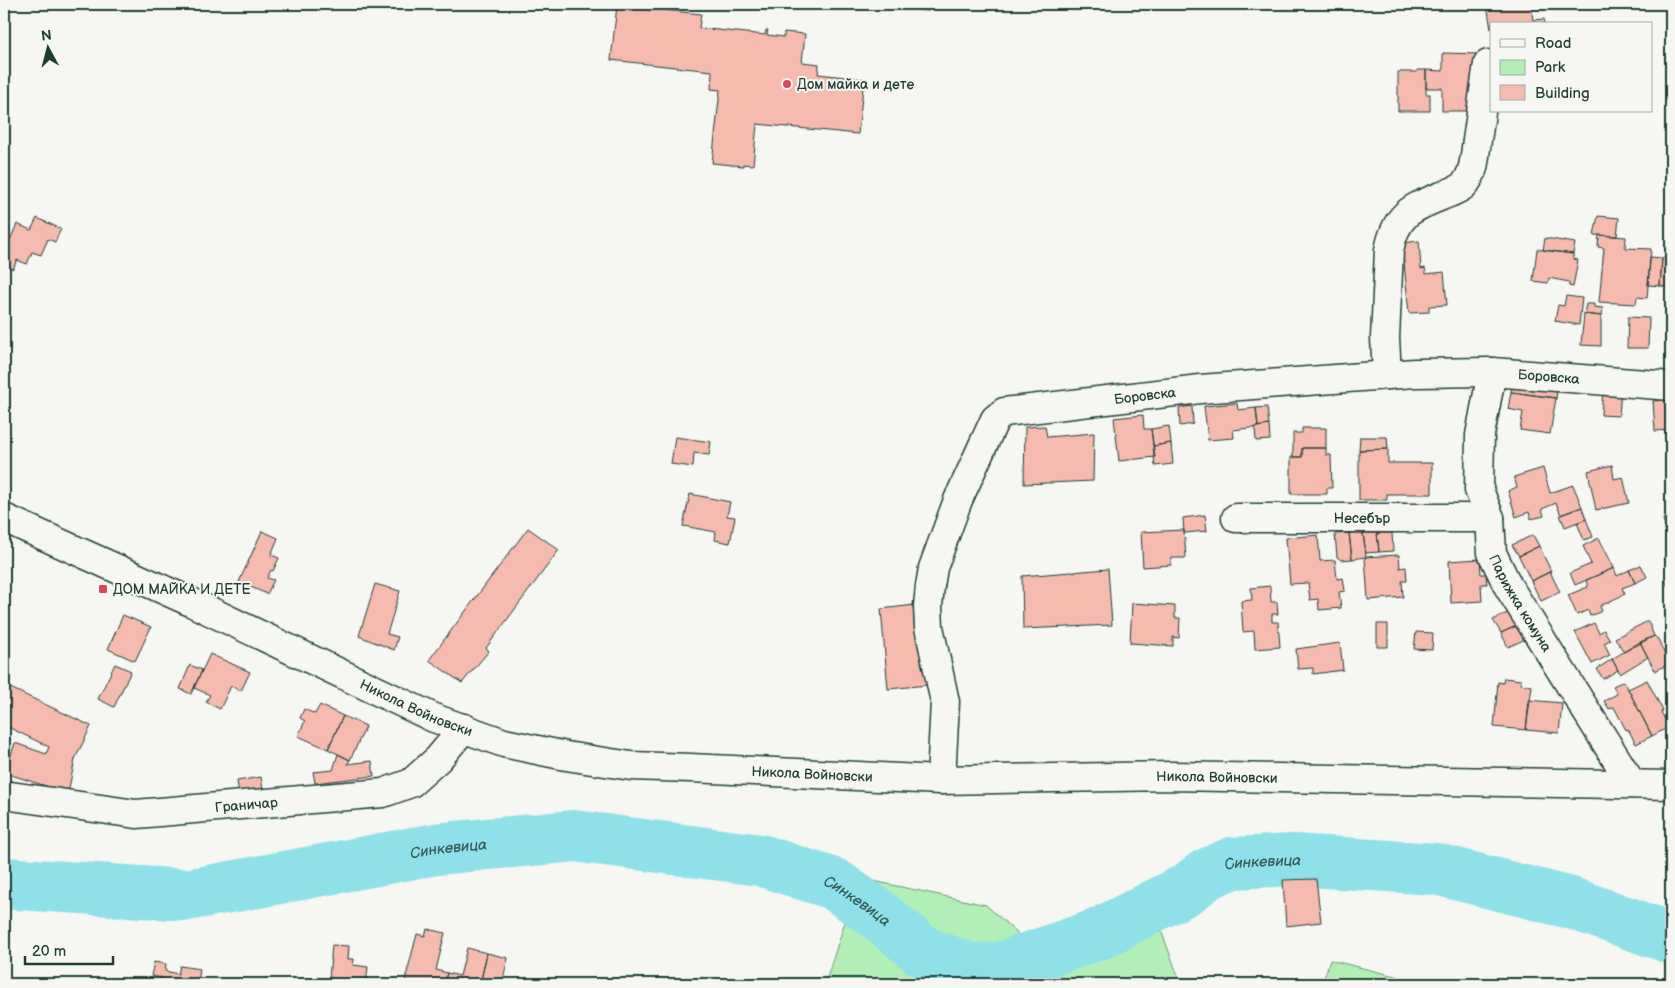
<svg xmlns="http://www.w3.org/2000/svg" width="1675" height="988" viewBox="0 0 1675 988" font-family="'Balsamiq Sans',sans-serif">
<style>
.green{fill:#b2efb6;stroke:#689675}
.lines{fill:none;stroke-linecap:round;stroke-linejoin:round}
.river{stroke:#8fe0e8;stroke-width:52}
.building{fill:#f6bbaf;stroke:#1f3d34}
.minor-casing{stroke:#1f3d34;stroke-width:31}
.minor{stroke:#f6f6f2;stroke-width:28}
.poi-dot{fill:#d1495b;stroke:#f6f6f2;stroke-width:2}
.labels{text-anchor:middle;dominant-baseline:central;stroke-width:4;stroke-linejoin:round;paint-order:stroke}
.poi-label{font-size:14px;fill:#1f3d34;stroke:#f6f6f2;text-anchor:start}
.street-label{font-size:14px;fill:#1f3d34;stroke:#f6f6f2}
.water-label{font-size:15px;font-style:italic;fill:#355e58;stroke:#f6f6f2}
</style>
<rect width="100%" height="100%" fill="#f6f6f2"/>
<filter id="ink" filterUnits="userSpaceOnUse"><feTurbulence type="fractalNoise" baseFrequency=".02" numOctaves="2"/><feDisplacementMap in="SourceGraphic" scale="10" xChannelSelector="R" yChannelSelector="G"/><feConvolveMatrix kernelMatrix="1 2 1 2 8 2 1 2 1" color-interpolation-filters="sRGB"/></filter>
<g filter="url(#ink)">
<path class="green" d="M859 878 986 905 1020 936 1125 911 1159 925 1181 984H825Z
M1330 960 1427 984H1322Z"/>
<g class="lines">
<path class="river" id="s1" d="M4 883 187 895 436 849 574 836 760 860 834 884 876 913 924 952 970 969 1000 968 1099 934 1187 889 1207 874 1232 863 1294 860 1436 869 1571 903 1671 938"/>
</g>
<path class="building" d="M894 4H929L928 11 894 7Z
M1495 4H1531L1533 20 1544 19 1545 24H1491V29L1487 5Z
M617 5 701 14 699 28 765 35 766 30H768L767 35 784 37V32L805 34 802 62 819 64 818 74 864 79 858 134 757 124 753 165 743 164V166L712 163 720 90 711 89 712 71 611 60Z
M1443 53 1479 54 1478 74 1472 73V89H1470V111H1442V88H1426V70L1443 71Z
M1417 70H1426V94H1430V111H1398V72H1417Z
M1598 216 1619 218 1617 236 1594 235Z
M37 218 61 229 55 242 48 239 41 255 32 252 27 264 17 260 13 269 4 265V254L17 224 31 230Z
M1599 235 1626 237 1625 248 1651 249 1647 298 1637 297 1636 304 1599 302 1604 248 1598 247Z
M1545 238 1575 243 1573 254 1543 250Z
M1419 241 1421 269 1425 268 1426 274 1444 272 1447 305 1429 306V312L1409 313 1402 243Z
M1537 249 1573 254V259L1578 260 1573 287 1569 286V282L1549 278 1548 283 1533 281Z
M1650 257 1662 258 1660 286 1648 285Z
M1662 258H1671V287L1660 286Z
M1671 279V307L1669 308 1671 287Z
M1566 296 1582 298 1579 325 1555 321 1558 305 1564 306Z
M1586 304H1594V307L1603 308 1602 316 1584 314Z
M1584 314 1601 316V346L1581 345Z
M1628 317 1649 318 1648 348H1627Z
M1513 380 1558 384 1556 398 1511 392Z
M1603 389 1621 390 1619 416 1601 415Z
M1511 392 1556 398 1550 434 1520 430 1523 412 1508 409Z
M1671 399V430L1655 431 1653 401Z
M1237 403 1238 410 1256 408 1258 427 1233 430 1234 438 1208 440 1204 406Z
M1192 406 1193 424 1180 426 1179 408Z
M1267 407 1269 425 1258 427 1256 408Z
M1143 415 1144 429H1151L1155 457 1119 461 1114 418Z
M1269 425 1270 440 1256 441 1255 427Z
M1045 426 1047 437 1094 433 1093 481 1024 484 1025 427Z
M1169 426 1171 443 1153 446 1151 429Z
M1302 428H1326V448H1302V457H1293V433H1302Z
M675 437 711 442 709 455 694 453 693 467 671 464Z
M1360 437H1387L1388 449 1359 450Z
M1171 443 1173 464 1155 466 1153 446Z
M1302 448H1326V455H1331L1332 488H1327V494H1291V457H1302Z
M1388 449V463H1432V494H1387V500H1359V450Z
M1612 465 1614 479 1623 477 1629 503 1596 510 1588 471Z
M1543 468 1550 493 1573 485 1582 507 1561 515 1556 503 1542 509 1544 516 1531 519 1529 512 1516 517 1508 491 1517 487 1514 477Z
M690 494 730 502 727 516 735 517 730 543 715 540 716 532 683 526Z
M1582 507 1586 519 1565 527 1560 515Z
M1205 515 1207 531 1184 533 1183 518Z
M1671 518V529L1666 530 1663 519Z
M1586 519 1593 537 1584 540 1577 523Z
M528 528 559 550 486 648 489 651 462 683 429 660Z
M1184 530 1186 558H1171V565L1143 567 1141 532Z
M262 531 278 538 271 555 279 558 273 571 271 570 267 578 274 580 267 594 239 582Z
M1349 533H1363L1366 557 1352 559Z
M1349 533 1352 559 1341 560 1337 557 1335 534Z
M1363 533H1377L1379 552 1366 553Z
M1377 533H1392L1393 551 1379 552Z
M1318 535 1320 561 1335 560 1337 579 1343 578 1345 591 1339 592 1341 608 1319 610 1318 599 1310 600 1308 583 1290 584 1286 538Z
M1533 535 1539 546 1519 556 1512 545Z
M1599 538 1614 568 1575 585 1570 573 1591 564 1583 546Z
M1539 546 1551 571 1531 581 1519 556Z
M1671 554V573L1664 557Z
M1399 555 1400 568 1406 567 1407 581H1402L1403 597 1368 600 1365 557Z
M1480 559 1481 574H1486L1487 584H1481L1482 601 1451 603 1449 561Z
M1641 565 1647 577 1635 583 1629 570Z
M1614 568 1617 576 1629 570 1635 583 1622 588 1625 594 1600 606 1602 611 1590 616 1588 610 1577 615 1568 595 1588 587 1586 580Z
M1108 569 1112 625 1023 629 1022 576Z
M1550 572 1560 592 1541 601 1531 581Z
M1671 578V586L1668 587 1665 580Z
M375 584 400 591 387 634 398 637 394 650 359 636Z
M1270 586 1271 602H1277L1278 614H1272V622H1278L1280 647 1255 649 1254 631 1243 632 1241 601 1252 600 1251 588Z
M1132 603 1175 606V618H1180L1179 638 1173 637V646L1130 643Z
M915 605 923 642 927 685 888 689 881 609Z
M1518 608 1525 622 1501 633 1493 620Z
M123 615 151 627 135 661 108 649Z
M1648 621 1654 636 1624 652 1615 638Z
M1525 622 1532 636 1508 647 1501 633Z
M1594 623 1599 633 1604 630 1610 640 1604 643 1610 655 1592 664 1575 632Z
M1377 624H1388V647H1377Z
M1416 632 1433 633 1432 650 1414 649Z
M1654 636 1658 639 1669 664 1655 671 1640 642Z
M1640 642 1648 657 1620 674 1612 659Z
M1340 643 1343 670 1313 674V668L1298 669 1296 649Z
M210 654 250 672 241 691 231 686 220 709 206 702 210 695 194 688Z
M1612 659 1618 670 1603 679 1597 669Z
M115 664 131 671 114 707 98 699Z
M190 665 202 670 191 694 180 689Z
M1504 678 1521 680V684L1532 686 1526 730 1494 727 1498 682 1503 683Z
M1647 680 1663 711 1661 712 1669 727 1652 736 1628 689Z
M1624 681 1652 736 1636 744 1628 729 1626 730 1614 707 1609 709 1604 701 1617 694 1613 686Z
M4 685 91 726 75 759 68 793 5 773 15 743 46 754 49 747 4 725Z
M1529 700 1562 703 1559 733 1526 730Z
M320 705 343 716 328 749 298 736 305 721 300 718 304 709 315 714Z
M343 716 366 726 350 760 328 749Z
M338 754 350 760 347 764 372 761 374 776 315 783 313 772 333 770Z
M261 777 263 790 239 794 237 781Z
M1316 879 1321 922 1286 926 1283 880Z
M427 929 445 933 436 970 447 973 444 984H404L417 934 425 936Z
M332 945 349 946 348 959H354L353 965 368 967 366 983 329 978Z
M467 948 487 953 481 980 502 984H444L447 973 460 976Z
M487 953 508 958 502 984 481 980Z
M154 962 166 964 165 971 178 974 180 966 200 969 198 983 205 984H162L163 978 151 976Z
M367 980 376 981V984H360V982L366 983Z"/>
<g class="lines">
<defs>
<g id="minor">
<path id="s2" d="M1492 372 1480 435 1479 490 1490 518 1492 553 1508 586 1632 784"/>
<path d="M1387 375 1385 338 1389 250C1397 210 1415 207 1449 193 1456 190 1463 188 1467 181 1475 170 1475 153 1477 140 1481 115 1484 89 1488 64"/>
<path id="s3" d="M4 518 191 602 434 718 504 743 566 756 631 766 691 768 941 780 1172 776 1671 785"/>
<path id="s4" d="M1236 518H1490"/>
<path id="s5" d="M941 780 945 702 929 627 928 606 930 586 933 568 958 500 995 419 1004 412 1200 389 1415 373 1492 372 1671 386"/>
<path id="s6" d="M4 795 136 814 383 793 411 783 438 759 464 728"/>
</g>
</defs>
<use href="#minor" class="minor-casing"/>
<use href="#minor" class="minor"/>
</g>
</g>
<g class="poi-dot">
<circle cx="787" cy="84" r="5"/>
<rect x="98" y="584" width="10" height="10" rx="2.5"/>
</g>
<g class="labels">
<g class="poi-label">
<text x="797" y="84">Дом майка и дете</text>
<text x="113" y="589">ДОМ МАЙКА И ДЕТЕ</text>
</g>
<g class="street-label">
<text stroke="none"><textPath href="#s5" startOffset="934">Боровска</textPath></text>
<text stroke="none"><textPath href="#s5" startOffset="529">Боровска</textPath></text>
<text stroke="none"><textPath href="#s4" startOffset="126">Несебър</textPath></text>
<text stroke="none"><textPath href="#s2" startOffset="242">Парижка комуна</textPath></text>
<text stroke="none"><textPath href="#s3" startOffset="454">Никола Войновски</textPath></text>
<text stroke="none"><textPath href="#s3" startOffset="859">Никола Войновски</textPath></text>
<text stroke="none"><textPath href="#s3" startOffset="1264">Никола Войновски</textPath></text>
<text stroke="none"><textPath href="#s6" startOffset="244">Граничар</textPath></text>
</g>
<g class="water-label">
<text stroke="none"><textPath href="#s1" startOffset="449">Синкевица</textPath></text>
<text stroke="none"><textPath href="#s1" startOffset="1319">Синкевица</textPath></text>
<text stroke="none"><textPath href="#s1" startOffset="869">Синкевица</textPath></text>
</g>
</g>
<rect width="1675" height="988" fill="none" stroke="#f6f6f2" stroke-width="20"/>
<rect x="10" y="10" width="1655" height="968" fill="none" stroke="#1f3d34" stroke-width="2" filter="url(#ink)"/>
<rect x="1490" y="22" width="162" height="90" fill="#f6f6f2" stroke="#a0aca6"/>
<rect x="1500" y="39" width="25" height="8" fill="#f6f6f2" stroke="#a0aca6"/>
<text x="1535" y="48" font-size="15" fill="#1f3d34">Road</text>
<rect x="1500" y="60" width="25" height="15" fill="#b2efb6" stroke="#a0aca6"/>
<text x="1535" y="72" font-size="15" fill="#1f3d34">Park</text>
<rect x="1500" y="85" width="25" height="15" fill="#f6bbaf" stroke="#a0aca6"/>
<text x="1535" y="98" font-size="15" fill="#1f3d34">Building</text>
<g transform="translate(48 48) rotate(353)" stroke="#f6f6f2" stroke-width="4" paint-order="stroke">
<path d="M0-4L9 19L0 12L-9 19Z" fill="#1f3d34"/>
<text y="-8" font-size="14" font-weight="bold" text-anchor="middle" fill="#1f3d34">N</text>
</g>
<path d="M25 956v8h88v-8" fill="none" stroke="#1f3d34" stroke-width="2.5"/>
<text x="32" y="956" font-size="15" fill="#1f3d34" stroke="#f6f6f2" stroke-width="4" paint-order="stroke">20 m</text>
</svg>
